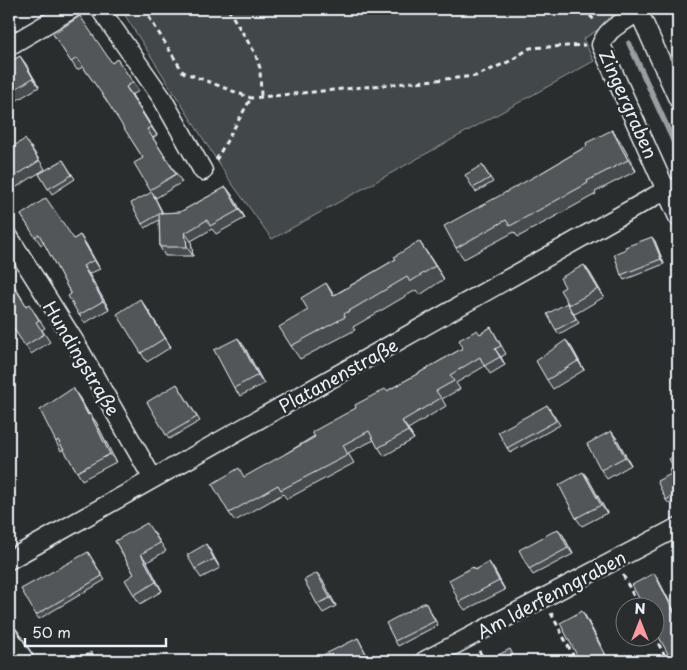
<svg xmlns="http://www.w3.org/2000/svg" width="687" height="670" viewBox="0 0 687 670" font-family="'Playpen Sans',sans-serif">
<style>
.green{fill:#424648;stroke:#959ca0}
.lines{fill:none;stroke-linecap:round;stroke-linejoin:round}
.stream{stroke:#989fa3;stroke-width:5.5}
.street-casing{stroke:#e8f1f8;stroke-width:21}
.path{stroke:#e8f1f8;stroke-width:3;stroke-dasharray:5 4;stroke-linecap:butt}
.street{stroke:#2a2d2e;stroke-width:18}
.wall{fill:#474b4d;stroke:#e8f1f8}
.shaded-wall{fill:#3a3d3e;stroke:#e8f1f8}
.building{fill:#535759;stroke:#e8f1f8}
.labels{text-anchor:middle;dominant-baseline:central;stroke-width:5;stroke-linejoin:round;paint-order:stroke}
.street-label{font-size:18px;fill:#e8f1f8;stroke:#2a2d2e}
</style>
<rect width="100%" height="100%" fill="#2a2d2e"/>
<filter id="ink" filterUnits="userSpaceOnUse"><feTurbulence type="fractalNoise" baseFrequency=".02" numOctaves="2"/><feDisplacementMap in="SourceGraphic" scale="10" xChannelSelector="R" yChannelSelector="G"/><feConvolveMatrix kernelMatrix="1 2 1 2 8 2 1 2 1" color-interpolation-filters="sRGB"/></filter>
<g filter="url(#ink)">
<path class="green" d="M121 9H632L583 39 594 61 272 239 228 178Z"/>
<g class="lines">
<path class="stream" d="M629 43 678 151"/>
<defs>
<path id="street" d="M100 9 162 98 203 171
M639 9C625 25 610 23 601 45L678 217
M638 10 678 99
M9 46 72 9
M9 237 75 342 153 479
M9 560 655 196 678 187
M9 636 25 661
M424 661 678 527"/>
</defs>
<use href="#street" class="street-casing"/>
<path class="path" d="M144 9 183 72 251 98 476 76 510 61 530 48 585 45
M228 9 255 53 260 68 261 97
M584 9 595 21
M216 160 251 98
M623 575 640 608
M551 613 576 661
M654 636 668 661
M479 651 485 661"/>
<use href="#street" class="street"/>
</g>
<path class="wall" d="M53 34 112 63 117 59 139 91 132 95 157 135 153 138 182 182 156 198 150 190 143 158 107 100 83 67 77 70Z
M20 56 39 87 9 105V63Z
M612 130 620 141 636 171 595 192 596 194 518 237 514 232 464 259 456 248 541 173 587 146Z
M31 147 45 169 9 192V149Z
M63 160 75 179 52 194 39 174Z
M482 165 493 182 476 192 473 188Z
M226 187 232 195 245 218 216 234 212 229 191 241 193 256H165L160 247 159 220 145 228 142 224 152 192 163 213 180 212Z
M21 215 74 239 80 235 86 244 100 269 89 274 109 309 85 323 79 315 71 294 44 243 41 245Z
M419 241 444 279 420 295 416 290 353 327 355 330 300 359 291 346 308 310 326 283 334 295 396 259Z
M655 241 664 264 624 280 621 275Z
M584 265 590 273 604 297 575 314 570 308 579 323 559 334 556 330 567 303 565 287Z
M26 306 35 313 45 328 42 330 50 342 31 354 9 321Z
M146 307 171 347 147 362 141 353Z
M491 327 506 354 501 357 505 365 490 374 485 366 456 383 460 389 442 399 446 406 408 429 414 439 384 456 374 440 348 453 354 463 287 499 283 494 235 521 229 513 285 454 387 391 463 348 480 334Z
M566 340 572 348 584 370 553 389 547 380Z
M244 346 264 384 240 396 234 388Z
M177 384 200 421 169 439 166 435Z
M79 397 89 414H90L96 422 116 462 82 480 77 472 64 449 61 451 56 442Z
M547 405 560 425 510 453 507 448Z
M611 431 617 439 631 465 607 479 601 470Z
M678 454V499L669 504 666 500 674 468Z
M583 472 589 480 607 513 582 526 576 518Z
M153 531 166 551 147 562 162 591 140 604 134 595V574L115 541Z
M563 535 573 554 533 575 529 569Z
M206 544 220 568 201 578 195 569Z
M88 552 105 580 39 619 36 615Z
M473 567 475 570 495 571 505 590 465 610 459 602Z
M323 581 336 606 323 613 317 604Z
M425 602 438 625 398 646 395 641Z
M358 638 370 661H319Z"/>
<path class="shaded-wall" d="M20 56 26 64 39 87 33 78Z
M126 87 132 95 157 135 151 127Z
M612 130 620 141 636 171 628 160Z
M226 187 232 195 245 218 239 210Z
M185 233 191 241 193 256 187 247Z
M80 235 86 244 100 269 94 260Z
M652 237 655 241 664 264 661 259Z
M419 241 428 254 444 279 435 266Z
M584 265 590 273 604 297 598 289Z
M83 266 89 274 109 309 103 301Z
M9 277 32 315 26 306 9 278Z
M140 299 146 307 171 347 165 338Z
M238 338 244 346 264 384 258 375Z
M566 340 572 348 584 370 578 361Z
M495 349 501 357 505 365Z
M73 388 79 397 94 423 88 415Z
M90 414 96 422 116 462 110 454Z
M402 421 408 429 414 439 408 431Z
M611 431 617 439 631 465 625 457Z
M583 472 589 480 607 513 601 505Z
M558 529 563 535 573 554 568 548Z
M206 544 212 553 220 568 214 559Z
M141 554 147 562 162 591 156 582Z
M489 562 495 571 505 590 499 581Z
M317 573 323 581 336 606 330 598Z
M654 573 657 577 678 618V620Z
M582 611 585 615 609 661H608Z"/>
<path class="building" d="M80 16 112 63 117 59 133 82 126 87 151 127 147 129 176 174 150 190 134 163 143 158 106 100 77 58 71 62 53 34Z
M20 56 33 78 9 93V63Z
M612 130 628 160 587 181 588 183 510 226 506 220 456 248 444 226 541 173 587 146 586 143Z
M25 139 39 161 9 180V149Z
M63 160 72 175 48 189 39 174Z
M482 165 490 178 473 188 465 175Z
M226 187 239 210 210 226 207 220 185 233 187 247H160L159 213 180 212Z
M152 192 162 213H159V214L142 224 131 203Z
M46 198 74 239 80 235 94 260 83 266 103 301 79 315 68 296 71 294 39 234 35 237 21 215Z
M652 237 661 259 621 275 614 254 626 249 625 247Z
M419 241 435 266 410 282 407 277 344 314 345 317 291 346 279 327 308 310 301 298 326 283 333 296 396 259 394 257Z
M584 265 598 289 569 305 560 290 565 287 560 278Z
M9 278 26 306 29 304 39 320 36 322 44 334 25 346 9 321Z
M140 299 165 338 141 353 117 314Z
M567 303 576 319 556 330 547 314Z
M491 327 501 346 495 349 500 357 484 366 480 357 450 375 454 381 436 391 441 398 402 421 408 431 378 448 369 431 343 445 348 455 281 490 278 485 229 513 212 484 239 468 244 477 285 454 315 437 312 432 356 408 355 405 385 389 387 391 463 348 459 340 477 330 480 334Z
M678 336V361L670 340Z
M238 338 258 375 234 388 214 350Z
M566 340 578 361 547 380 536 361Z
M177 384 197 417 166 435 147 402Z
M73 388 88 415 90 414 110 454 77 472 58 440 56 442 40 410Z
M547 405 556 421 507 448 498 432Z
M611 431 625 457 601 470 587 444Z
M678 454V493L666 500 657 481 671 474 669 470 674 468 669 459Z
M583 472 601 505 576 518 559 485Z
M147 523 160 543 141 554 156 582 134 595 125 580 134 574 115 541Z
M558 529 568 548 529 569 519 550Z
M206 544 214 559 195 569 187 555Z
M88 552 102 576 36 615 21 589Z
M489 562 499 581 459 602 449 580 473 567 475 570Z
M317 573 330 598 317 604 304 580Z
M654 573 678 620V661H672L654 628V608H644L632 585Z
M425 602 435 621 395 641 386 623Z
M582 611 608 661H580L560 623Z
M358 638 367 656 358 661H319L317 658Z
M510 649 516 661H488V660Z
M91 652 97 661H77Z"/>
</g>
<g class="labels">
<g class="street-label">
<text transform="translate(629 104) rotate(66)">Zingergraben</text>
<text transform="translate(82 358) rotate(59)">Hundingstraße</text>
<text transform="translate(338 375) rotate(-29)">Platanenstraße</text>
<text transform="translate(551 594) rotate(-28)">Am Iderfenngraben</text>
</g>
</g>
<rect width="687" height="670" fill="none" stroke="#2a2d2e" stroke-width="30"/>
<rect x="15" y="15" width="657" height="640" fill="none" stroke="#e8f1f8" stroke-width="2" filter="url(#ink)"/>
<g transform="translate(640 622)"><circle r="24" fill="#2a2d2e" stroke="#767b7f"/>
<path d="M0-4L9 19L0 12L-9 19Z" fill="#ff9aa2"/>
<text y="-8" font-size="14" font-weight="bold" text-anchor="middle" fill="#e8f1f8">N</text>
</g>
<path d="M25 638v8h141v-8" fill="none" stroke="#e8f1f8" stroke-width="2.5"/>
<text x="32" y="638" font-size="15" fill="#e8f1f8" stroke="#2a2d2e" stroke-width="4" paint-order="stroke">50 m</text>
</svg>
